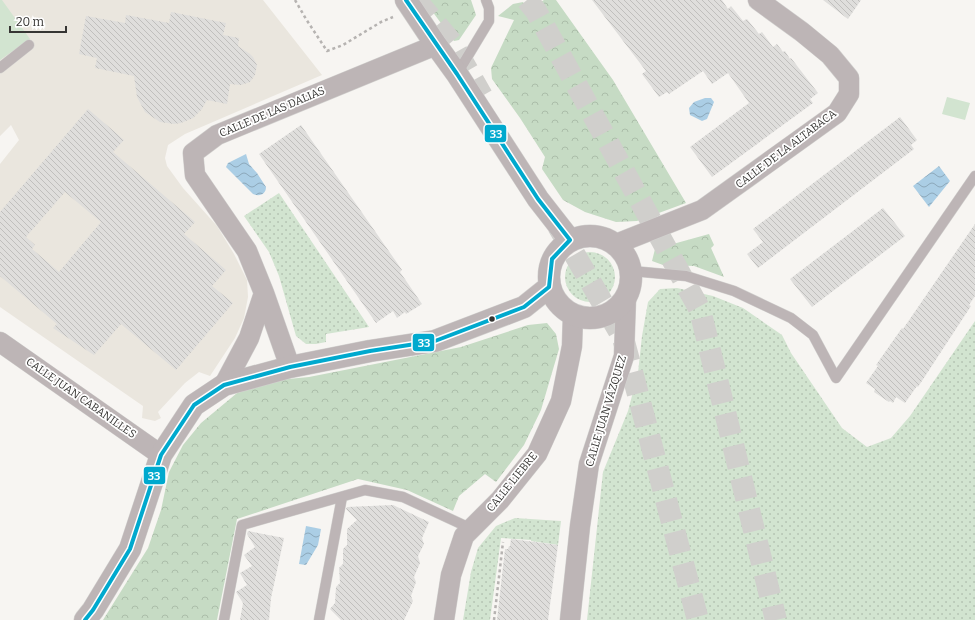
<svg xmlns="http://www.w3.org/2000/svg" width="975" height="620" viewBox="0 0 975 620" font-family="Bitter,serif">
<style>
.built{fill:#eae6de}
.grass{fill:url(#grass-dots)}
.forest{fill:url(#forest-crowns)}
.park{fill:#d2e4d0}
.water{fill:url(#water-waves)}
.building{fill:url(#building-back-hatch);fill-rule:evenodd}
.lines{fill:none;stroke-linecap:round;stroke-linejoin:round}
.motorway-tunnel{stroke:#d0cfcc;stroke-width:22;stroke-dasharray:22 11;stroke-linecap:butt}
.service-casing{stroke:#d3d2d0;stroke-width:11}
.minor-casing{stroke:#d3d2d0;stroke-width:21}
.tertiary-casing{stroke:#d3d2d0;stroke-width:23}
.path{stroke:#b6b3b1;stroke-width:2.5;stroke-dasharray:3 3;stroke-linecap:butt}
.service{stroke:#bdb5b6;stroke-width:10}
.minor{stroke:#bdb5b6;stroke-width:20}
.tertiary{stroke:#bdb5b6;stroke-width:22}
.bus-1-casing{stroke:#fff;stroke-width:7}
.bus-1{stroke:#00a9ce;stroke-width:4}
.bus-dot{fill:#363533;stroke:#fff;stroke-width:1.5}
.labels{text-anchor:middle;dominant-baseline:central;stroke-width:3.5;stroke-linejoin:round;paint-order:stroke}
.street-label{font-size:11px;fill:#363533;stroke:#fff}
.line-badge{stroke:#fff;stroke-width:1.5}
.badge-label{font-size:11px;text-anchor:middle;font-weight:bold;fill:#fff}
</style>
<defs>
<pattern id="grass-dots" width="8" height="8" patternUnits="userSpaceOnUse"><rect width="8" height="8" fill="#d2e4d0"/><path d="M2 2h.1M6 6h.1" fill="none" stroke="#b5c4b3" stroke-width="1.8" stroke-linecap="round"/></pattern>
<pattern id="forest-crowns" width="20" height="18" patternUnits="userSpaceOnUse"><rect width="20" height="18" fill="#c6dbc4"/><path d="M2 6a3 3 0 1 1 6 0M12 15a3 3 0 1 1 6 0" fill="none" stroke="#abbda9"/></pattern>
<pattern id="water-waves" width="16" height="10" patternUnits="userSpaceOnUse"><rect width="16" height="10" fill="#abcee5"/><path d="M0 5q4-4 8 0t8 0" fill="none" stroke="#8ca8ba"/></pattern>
<pattern id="building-back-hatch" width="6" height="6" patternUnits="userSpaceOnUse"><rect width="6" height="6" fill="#dfdedc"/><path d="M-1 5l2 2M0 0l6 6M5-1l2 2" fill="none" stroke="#c0bfbd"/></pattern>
</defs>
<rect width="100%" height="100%" fill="#f7f5f2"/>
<path class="built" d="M0 0H263L322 75 185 134 168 145 165 158 167 166 183 188 217 226 234 254 247 280 248 297 244 318 235 338 210 376 199 372 185 383 158 412 161 418 155 421 142 418 143 406 0 307V164L19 140 11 125 0 136Z"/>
<path class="grass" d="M279 193 369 327 326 334V342L316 344H306L296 336 279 276 269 252 244 216Z
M565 277a25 25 0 1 1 50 0a25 25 0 1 1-50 0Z
M677 288 713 296 743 308 782 335 791 353 842 428 867 447 891 438 910 416 975 321V620H587L603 472 628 411 638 373 642 336 648 302 660 289Z
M515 518 561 521 558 545 531 541V540L501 538 490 620H463L471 572 478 548 496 526Z"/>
<path class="forest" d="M424 0H471L476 15 459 40 454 41Z
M544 0H556L613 80 686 203 637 221 616 222 585 212 563 200 542 169 545 157 520 118 492 79 491 68 514 20 498 16 513 4 523 2 528 9Z
M709 234 714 245 711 248 724 277 694 266 663 265 652 261 655 249Z
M547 323 556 334 559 349 541 410 524 445 496 482 485 474 459 496 453 511 407 490 358 479 237 519 217 620H103L148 548 161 510 169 472 183 445 201 423 237 393 278 380 309 377 461 347 528 325Z"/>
<path class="park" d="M0 0H2L30 39 0 60Z
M947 97 970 103 965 120 942 114Z"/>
<path class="water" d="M705 98H711L714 102 707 119 702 121 690 115 689 108 694 102Z
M246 154 249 164 257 173 266 187C266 194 260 197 253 194L226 167 228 163Z
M939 166 950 181 929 207 913 186Z
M306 526 321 529 318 545 306 565 299 564Z"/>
<path class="building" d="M592 0H722L728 9 731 6 743 21 747 19 759 34 762 32 773 47 777 44 783 52 785 51 790 59 791 58 818 93 810 99 813 103 712 177 690 147 749 103 728 73 712 84 703 71 669 94 667 92 659 97 642 74 646 71Z
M823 0H861L848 19Z
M171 12 226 23 223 35 239 38 238 46 250 54 253 57 257 65 255 75 250 82 241 85 230 84 227 104 207 100 202 109 193 118 181 123 174 124 160 122 145 112 137 97 134 76 95 68 97 58 79 54 86 16 125 23 126 15 169 23Z
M88 109 124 140 113 152 195 222 184 234 226 270 212 286 233 303 176 370 121 324 94 355 53 328 57 324 0 276V212ZM65 192 101 222 59 272 32 249 35 245 26 237Z
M900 117 917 140 911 145 914 149 758 268 747 254 763 242 753 229Z
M301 125 402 270 400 272 422 304 406 314 405 312 397 318 393 311 376 323 259 154Z
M883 208 905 236 812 307 790 279Z
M975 224V296L969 305 971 306 918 387 917 386 905 403 896 397 893 403 890 401 889 402 874 392 875 389 866 383 878 366 876 365 902 328 903 329Z
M393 505 429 522 422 538 424 544 418 556 420 563 414 577 416 582 411 596 413 601 404 620H341L330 609 335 603 336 587 340 583 339 568 343 564V549L347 545V529L357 520 346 509 347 507Z
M248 531 284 538 271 598 269 620H240L243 603 236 592 247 585 240 573 252 566 244 555 255 547 247 534Z
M511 539 558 545 548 620H497L505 549H508L509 546H510Z"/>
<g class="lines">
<path class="motorway-tunnel" d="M416 0 452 43 482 96
M527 0 536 11 700 310 776 620
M558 226 623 338 698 620"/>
<defs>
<path id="service" d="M0 68 29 45
M457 74 489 21V8L486 0
M632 271 686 276 734 291 791 318 813 335 836 378 975 176
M224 620 242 525 365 490 403 497 472 529
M319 620 342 497"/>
<path id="minor" d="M616 244 702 210 837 113 849 94V78L830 55 802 32 758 0
M0 342 161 455
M290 367 264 293 247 251 195 175 193 153 217 135 436 45
M224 385 249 338 264 293
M444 620 451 575 464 536 500 500 537 454 561 401 572 346 573 315
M570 620 580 526 589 464 624 356 626 297"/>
<path id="tertiary" d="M406 0 436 45 457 74 538 199 570 240
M549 277a41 41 0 1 1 82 0a41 41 0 1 1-82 0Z
M85 620 93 610 130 549 161 455 194 405 224 385 290 367 370 351 435 341 524 307 549 287"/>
</defs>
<use href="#service" class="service-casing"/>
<use href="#minor" class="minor-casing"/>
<use href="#tertiary" class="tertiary-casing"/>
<path class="path" d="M295 0 306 19 327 51 343 45 381 22 393 17
M494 620 503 542"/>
<use href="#service" class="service"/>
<use href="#minor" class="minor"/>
<use href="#tertiary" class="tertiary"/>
<defs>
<path id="bus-1" d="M85 620 93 610 130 549 161 455 194 405 224 385 290 367 370 351 435 341 524 307 549 287 552 259 570 240 538 199 457 74 406 0"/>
</defs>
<use href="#bus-1" class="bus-1-casing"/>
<use href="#bus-1" class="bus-1"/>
</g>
<circle class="bus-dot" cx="492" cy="319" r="3.5"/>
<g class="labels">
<g class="street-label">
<text transform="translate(272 112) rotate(-23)">CALLE DE LAS DALIAS</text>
<text transform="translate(786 149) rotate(-37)">CALLE DE LA ALTABACA</text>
<text transform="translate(81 398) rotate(35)">CALLE JUAN CABANILLES</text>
<text transform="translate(606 411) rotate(-73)">CALLE JUAN VÁZQUEZ</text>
<text transform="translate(512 482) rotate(-51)">CALLE LIEBRE</text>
</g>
</g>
<g class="line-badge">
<rect x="484" y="124" width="23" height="19" rx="4" fill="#00a9ce"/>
<rect x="412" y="333" width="23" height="19" rx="4" fill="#00a9ce"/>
<rect x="143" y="466" width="23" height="19" rx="4" fill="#00a9ce"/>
</g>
<g class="badge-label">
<text x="496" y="138">33</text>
<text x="424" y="347">33</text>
<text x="154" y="480">33</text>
</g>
<path d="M10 26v6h56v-6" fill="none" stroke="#363533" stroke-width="2"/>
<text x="16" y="26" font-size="12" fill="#363533" stroke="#ffffff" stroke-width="3" paint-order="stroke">20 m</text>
</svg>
